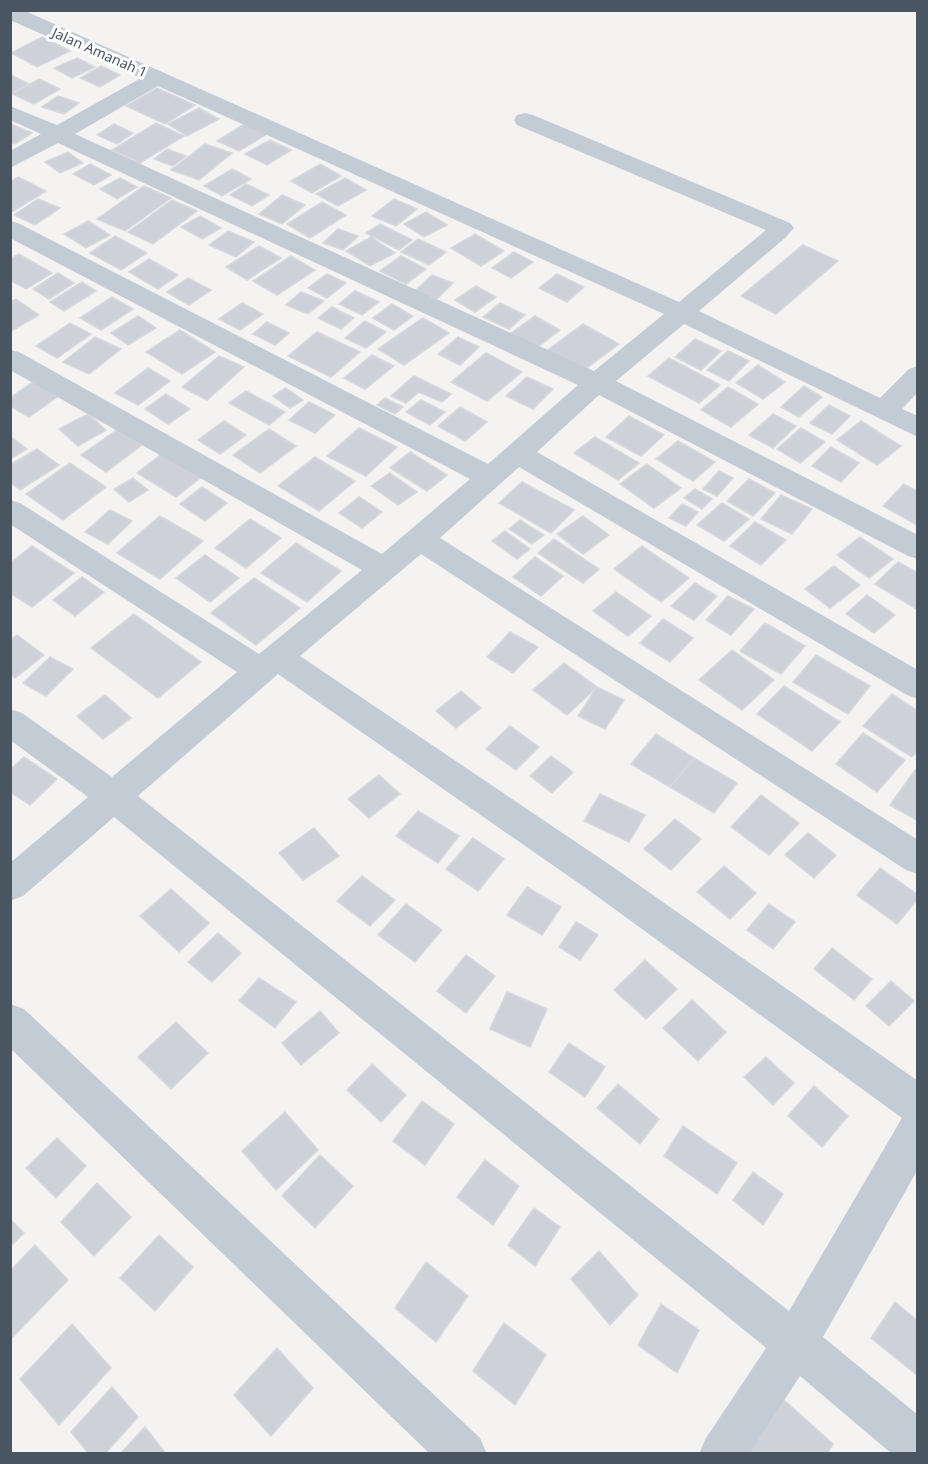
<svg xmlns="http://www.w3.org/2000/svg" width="928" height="1464" viewBox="0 0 928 1464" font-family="'Noto Sans',sans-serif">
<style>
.building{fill:#ced1d7;stroke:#d6d8de;stroke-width:1.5}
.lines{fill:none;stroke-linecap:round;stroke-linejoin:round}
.minor{fill:#c3ccd4;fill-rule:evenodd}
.labels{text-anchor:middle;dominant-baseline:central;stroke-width:6;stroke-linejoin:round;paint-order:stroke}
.far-street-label{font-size:14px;fill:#495561;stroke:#fff}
</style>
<rect width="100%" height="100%" fill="#f5f2f2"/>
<path class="building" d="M42 37 70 51 37 67 11 53Z
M77 58 95 67 72 78 54 68Z
M101 66 120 75 100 87 80 78Z
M10 75H11L29 84 11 93Z
M39 79 60 89 34 104 12 94Z
M157 88 195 105 165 124 126 106Z
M58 96 79 103 64 114 42 107Z
M199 108 219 119 187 136 168 124Z
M156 123 184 136 140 163 112 150Z
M246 123 269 133 239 151 217 141Z
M11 124 32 133 15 144 10 142Z
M114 124 133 133 117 144 97 135Z
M270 140 291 150 267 165 245 154Z
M205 144 232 153 199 180 171 170Z
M167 149 186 156 173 166 154 159Z
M68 152 83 163 60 173 45 162Z
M90 164 111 175 94 185 73 174Z
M320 164 341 176 312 193 291 181Z
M232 169 251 179 222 196 204 186Z
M18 177 46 191 12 212 10 211V182Z
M120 178 137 187 117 199 100 189Z
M345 178 366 190 338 206 316 194Z
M246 184 269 195 252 206 230 195Z
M144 186 171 198 125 231 97 219Z
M282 195 305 205 282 224 259 214Z
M38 199 60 208 35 225 14 215Z
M394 199 417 209 396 226 372 216Z
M172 200 197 211 153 244 128 232Z
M322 202 346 215 310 238 287 224Z
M426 212 447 225 424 237 404 224Z
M200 216 221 228 202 239 181 227Z
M88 221 110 235 86 248 64 234Z
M380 224 412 240 399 250 366 233Z
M338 229 358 236 343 250 323 243Z
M228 231 254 242 236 257 209 245Z
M475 234 504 251 481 266 451 248Z
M115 236 147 253 121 270 90 253Z
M371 237 395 253 370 266 346 251Z
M418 239 446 252 429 265 401 252Z
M803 245 838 261 776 314 741 296Z
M259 246 281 258 247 280 226 267Z
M514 252 533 262 511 278 492 268Z
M19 254 52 273 26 289 10 280V259Z
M291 256 315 270 277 295 253 281Z
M401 256 426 269 406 284 380 271Z
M149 259 178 275 158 289 129 272Z
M58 273 74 283 49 299 33 289Z
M327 274 346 283 327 298 308 288Z
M557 274 584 287 567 302 539 288Z
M432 275 453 283 437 299 415 291Z
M188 278 211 290 189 305 167 292Z
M82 282 96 291 64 311 50 302Z
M476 286 496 297 475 312 455 300Z
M355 291 379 302 362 315 339 304Z
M301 292 324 301 308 314 286 305Z
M112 297 133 309 101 330 80 318Z
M16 299 39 315 10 332V302Z
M242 303 263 314 240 330 219 319Z
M500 303 525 315 509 329 483 317Z
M392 304 413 316 394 330 373 318Z
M332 307 354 318 341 329 318 318Z
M138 316 156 328 128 345 111 333Z
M535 316 560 330 535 349 510 334Z
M423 318 449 333 404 365 378 349Z
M365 321 386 332 366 348 345 338Z
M267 322 289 333 275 345 253 334Z
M70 323 91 334 57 358 36 346Z
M583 324 619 344 584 370 548 350Z
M180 330 215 352 182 374 146 352Z
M317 332 360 352 331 377 288 356Z
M95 337 121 349 89 374 63 362Z
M458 337 479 347 460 365 438 354Z
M695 339 721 351 701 370 675 357Z
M728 351 749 361 729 381 707 370Z
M486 353 522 372 487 401 451 382Z
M372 355 394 366 365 389 344 378Z
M219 356 244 367 207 400 182 387Z
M669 358 720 385 699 403 648 376Z
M758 365 785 382 763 399 736 383Z
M148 368 170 381 138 405 115 393Z
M414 376 451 394 442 402 419 392 406 403 391 396Z
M527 377 553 389 533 409 506 396Z
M33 382 57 397 29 417 10 406V398Z
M804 386 822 397 799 417 781 407Z
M728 387 758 404 731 427 701 410Z
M286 388 303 400 290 408 273 396Z
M246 391 285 412 269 425 229 403Z
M166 394 190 409 168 424 145 409Z
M385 398 403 407 395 414 377 405Z
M421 400 445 412 430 425 406 412Z
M309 402 335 415 315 433 289 420Z
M829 405 850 416 832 434 810 423Z
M460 407 487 422 465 441 438 426Z
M88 414 106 430 78 446 59 429Z
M773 414 796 426 773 448 749 435Z
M629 416 664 435 641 456 606 437Z
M224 421 246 435 220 454 198 440Z
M861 421 901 446 877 465 837 440Z
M359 428 397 447 366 476 327 456Z
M801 428 825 442 800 463 777 449Z
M269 429 296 446 260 473 233 455Z
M117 430 142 445 106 472 81 455Z
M10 436 27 449 10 459Z
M595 437 639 463 618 480 574 453Z
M678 441 715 462 693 481 656 459Z
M831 447 859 463 841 482 812 466Z
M37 449 59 465 20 490 10 482V465Z
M410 452 447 475 427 491 390 468Z
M162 454 200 478 176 497 137 473Z
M315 457 355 481 319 511 278 486Z
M70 463 106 487 63 520 26 494Z
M647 464 681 488 654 508 620 484Z
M719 471 733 478 717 496 703 489Z
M390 473 417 492 398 505 371 486Z
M133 478 148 490 129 502 114 489Z
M749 479 775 493 753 516 727 501Z
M522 482 574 510 551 533 499 503Z
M904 484 918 492 917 525 883 506Z
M202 487 227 503 205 521 180 504Z
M695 489 712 499 702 509 684 498Z
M781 495 812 509 792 534 761 519Z
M359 497 382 512 362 528 339 513Z
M722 503 749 519 724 541 697 525Z
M682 504 698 512 686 526 669 518Z
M110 510 132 521 108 544 85 532Z
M160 516 203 541 160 579 117 553Z
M583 516 609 535 583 554 557 534Z
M250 519 281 538 246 568 215 548Z
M520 520 544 535 532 544 509 529Z
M755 522 786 540 761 565 730 546Z
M505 531 530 549 517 559 492 541Z
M860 537 893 559 869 578 837 555Z
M554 539 599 569 583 583 538 553Z
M296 543 341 571 307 602 261 573Z
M32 546 74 573 32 607 10 593V563Z
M642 546 689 578 661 602 614 569Z
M205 555 239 578 210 602 176 578Z
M535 557 563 576 541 596 513 577Z
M898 562 918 573V610L875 584Z
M834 566 860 585 830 608 805 589Z
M82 577 104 592 75 616 53 600Z
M254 578 300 608 256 645 211 613Z
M695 583 717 596 694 620 671 606Z
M616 592 651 616 628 636 593 611Z
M867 595 895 615 874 633 846 614Z
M728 596 754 609 731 635 706 620Z
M134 614 201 662 158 698 91 648Z
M663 619 693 638 670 662 640 643Z
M765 623 805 646 781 674 740 651Z
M510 632 538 647 513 673 487 657Z
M17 635 44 655 15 678 10 674V640Z
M732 650 774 680 742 710 699 680Z
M816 655 870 686 848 714 793 682Z
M50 657 73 669 46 696 23 683Z
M564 663 597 687 567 715 533 690Z
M784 686 840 722 812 751 757 714Z
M597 687 624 700 605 729 578 716Z
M461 691 481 708 456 728 436 711Z
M892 694 918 711V751L912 757 863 726Z
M105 695 131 718 103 739 77 716Z
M510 726 539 747 516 770 486 749Z
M863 733 905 760 877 792 836 764Z
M656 734 694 758 670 787 631 764Z
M551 756 573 772 552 793 530 776Z
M24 757 57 779 30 805 10 792V770Z
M694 758 737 783 714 813 670 787Z
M915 770 918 771V821L890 805Z
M379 775 400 794 369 818 348 799Z
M600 794 645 815 629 842 584 821Z
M761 795 799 823 769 855 731 827Z
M418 811 459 836 438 863 396 836Z
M675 819 701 839 671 870 644 849Z
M314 828 339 856 303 880 279 853Z
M808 833 836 855 814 878 785 855Z
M473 838 504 859 478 891 446 869Z
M724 866 756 893 730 919 697 892Z
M880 868 918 895V899L897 924 857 895Z
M362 876 395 900 370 926 337 901Z
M527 887 561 907 542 935 507 915Z
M171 889 209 923 179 952 140 916Z
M406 904 442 930 415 962 378 935Z
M769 904 795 922 773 949 747 930Z
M576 922 598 935 580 960 559 947Z
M218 933 241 953 212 982 188 962Z
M832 948 872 979 854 1000 814 969Z
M466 955 495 976 466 1013 437 991Z
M645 960 677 989 646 1019 614 990Z
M259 978 296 1002 275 1028 239 1001Z
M891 981 914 1001 889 1026 866 1006Z
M507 992 547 1009 530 1047 490 1029Z
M692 1000 726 1032 698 1061 663 1028Z
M320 1011 339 1033 301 1065 282 1043Z
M176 1022 208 1053 171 1089 138 1057Z
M569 1043 605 1067 585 1097 549 1072Z
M766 1057 794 1083 773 1105 744 1077Z
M372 1064 406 1095 381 1122 347 1090Z
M618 1084 659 1119 640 1144 597 1108Z
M814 1086 848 1116 822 1147 788 1116Z
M422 1101 454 1124 425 1165 393 1141Z
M285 1112 318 1150 276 1190 242 1151Z
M683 1126 737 1163 717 1194 664 1156Z
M57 1138 86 1166 56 1198 26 1168Z
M320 1155 353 1186 315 1228 282 1196Z
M485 1160 519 1186 493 1225 457 1197Z
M753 1172 783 1194 763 1225 733 1200Z
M97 1183 131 1217 94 1256 61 1222Z
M534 1208 560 1227 535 1266 508 1245Z
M10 1219 24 1233 10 1247Z
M159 1235 193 1267 155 1311 120 1278Z
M35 1245 68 1280 10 1340V1271Z
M599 1251 638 1295 610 1325 571 1279Z
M426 1262 468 1296 436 1342 395 1308Z
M895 1302 918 1321V1376L871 1338Z
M661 1304 699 1330 677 1373 638 1345Z
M504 1323 546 1355 515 1405 473 1371Z
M72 1324 111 1368 59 1425 20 1379Z
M277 1348 313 1388 271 1436 234 1395Z
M112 1387 138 1417 105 1454H89L71 1432Z
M784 1400 833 1444 827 1454 748 1453Z
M145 1427 166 1454H120Z"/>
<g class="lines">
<path class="minor" d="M10 10H23L679 302 766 230 517 125 514 120 517 115 525 113 533 115 790 223 794 228 785 238 699 311 880 398 909 369 918 366V392L902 409 918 416V437L684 324 616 381 918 535V559L908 556 599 395 537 452 918 670V699L907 695 519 467 440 538 918 840V874L906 870 421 554 300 656 613 867 918 1081V1169L823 1337 918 1415V1454H892L800 1376 749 1454H699L706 1438 766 1348 114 817 23 896 10 901V863L88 797 10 740V709L22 713 112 777 237 672 10 524V500L20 503 259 654 362 570 10 370V350L19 352 382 554 470 479 10 238V221L18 223 488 464 578 385 58 143 10 168V151L41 134 10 120V106L57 125 141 78 10 20ZM158 86 664 314 594 371 75 134ZM278 674 587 889 902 1118 789 1311 138 796Z
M10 1004 24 1009 480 1438 487 1454H430L10 1048Z"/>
</g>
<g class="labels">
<g class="far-street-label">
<text transform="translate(100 52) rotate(24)">Jalan Amanah 1</text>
</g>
</g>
<rect width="928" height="1464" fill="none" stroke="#495561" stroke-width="24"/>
</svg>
